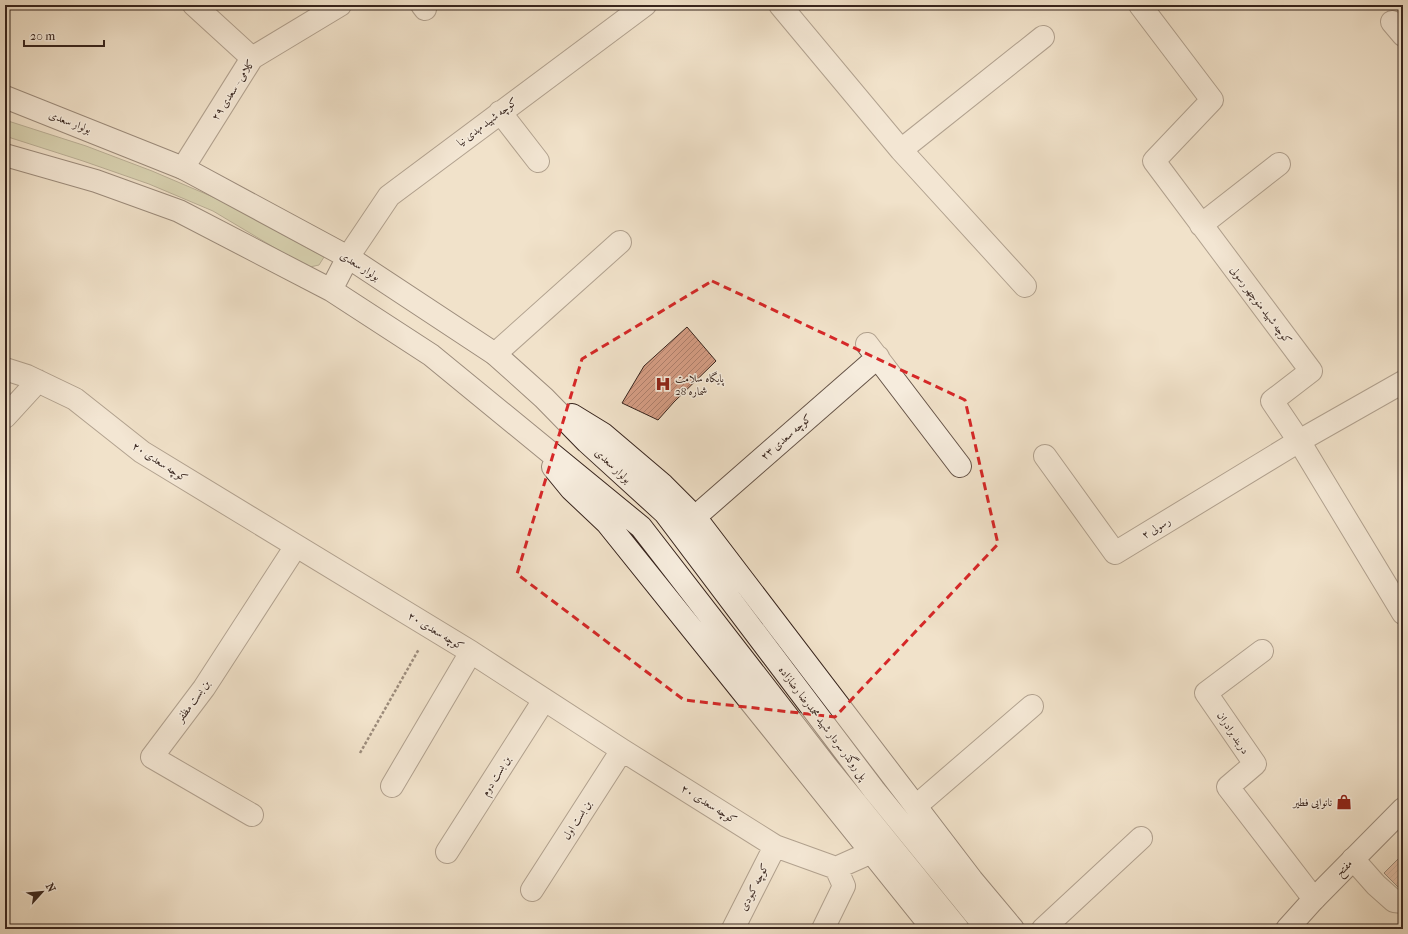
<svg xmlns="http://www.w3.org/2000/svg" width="1408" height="934" viewBox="0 0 1408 934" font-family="'IM FELL French Canon',Amiri,serif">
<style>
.green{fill:#bdc295;stroke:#7a7359}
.building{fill:url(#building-hatch);stroke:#37241d}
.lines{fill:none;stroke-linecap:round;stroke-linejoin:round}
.minor-casing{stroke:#665448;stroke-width:24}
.secondary-casing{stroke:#37241d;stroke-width:24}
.path{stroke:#37241d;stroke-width:2.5;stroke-dasharray:3 2;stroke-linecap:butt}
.minor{stroke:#f6ecdd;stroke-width:22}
.secondary{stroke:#f6ecdd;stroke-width:22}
.marked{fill:none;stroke:#d62828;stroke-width:3;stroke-dasharray:8 5;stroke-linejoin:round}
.labels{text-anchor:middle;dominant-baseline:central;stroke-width:3;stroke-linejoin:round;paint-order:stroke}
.street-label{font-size:11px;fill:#37241d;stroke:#f6ecdd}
.poi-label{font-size:11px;fill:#37241d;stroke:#f6ecdd;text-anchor:start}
</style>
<defs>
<pattern id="building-hatch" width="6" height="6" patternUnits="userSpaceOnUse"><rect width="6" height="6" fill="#d49c83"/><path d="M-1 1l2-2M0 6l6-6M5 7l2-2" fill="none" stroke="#ad7f6b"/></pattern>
</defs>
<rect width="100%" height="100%" fill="#f1e2ca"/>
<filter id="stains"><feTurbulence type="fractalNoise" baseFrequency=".005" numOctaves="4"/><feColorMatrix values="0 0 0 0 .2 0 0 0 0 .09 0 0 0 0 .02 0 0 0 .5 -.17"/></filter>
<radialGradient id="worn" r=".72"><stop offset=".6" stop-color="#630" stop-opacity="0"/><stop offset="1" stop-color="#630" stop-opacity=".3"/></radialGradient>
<path class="green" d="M5 120 86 146 152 171 220 200 324 257 319 265 310 267 285 254 213 211 149 184 83 161 5 136Z"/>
<path class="building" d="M687 327 716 361 674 402 658 420 622 403 644 366Z
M1403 854V892L1384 873Z"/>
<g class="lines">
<defs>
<path id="minor" d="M194 5 252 58
M422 5 425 9
M780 5 901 150 1025 286
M1140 5 1212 100 1154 161 1311 371 1272 401 1299 441 1403 613
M1392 22 1403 35
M500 112 538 161
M901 150 1043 37
M183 168 252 58 340 5
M1201 225 1279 164
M348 257 389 196 645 5
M867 344 960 466
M495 354 620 242
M5 369 27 376 75 399 142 452 471 652 622 750 775 846 836 868 872 852
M5 417 38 381
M1045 456 1115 553 1299 441 1403 382
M695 517 878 357
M1262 651 1206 693 1255 764 1228 787 1314 899
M392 786 471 652
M916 806 1032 706
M252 815 152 757 204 688 296 546
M447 852 544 700
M1353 859 1376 885 1394 901 1403 902
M532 890 622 750
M733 929 775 846
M823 929 844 886 836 868
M1043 929 1141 838"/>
<path id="secondary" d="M5 97 183 168 348 257 495 354 544 398 587 442 665 513 874 790 987 929
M5 155 96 181 179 211 331 290 431 355 641 527 826 766 958 929
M331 290 348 257
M572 415 603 434 663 485 695 517 972 880 1013 929
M553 467 571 489 607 523 933 929
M1287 929 1314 899 1403 809"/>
</defs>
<use href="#minor" class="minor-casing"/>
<use href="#secondary" class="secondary-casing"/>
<path class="path" d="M360 753 419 649"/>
<use href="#minor" class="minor"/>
<use href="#secondary" class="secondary"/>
</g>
<path d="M0 0H1408V934H0ZM712 281 965 400 998 544 835 717 684 700 517 574 582 359Z" fill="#f1e2ca" fill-opacity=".55" fill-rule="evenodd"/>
<path class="marked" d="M712 281 965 400 998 544 835 717 684 700 517 574 582 359Z"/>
<defs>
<symbol id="hospital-bare" viewBox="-9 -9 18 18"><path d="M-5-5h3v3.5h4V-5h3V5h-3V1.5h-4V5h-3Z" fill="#8f2418" stroke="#f6ecdd" stroke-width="2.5" paint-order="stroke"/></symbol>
<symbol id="shop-bare" viewBox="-9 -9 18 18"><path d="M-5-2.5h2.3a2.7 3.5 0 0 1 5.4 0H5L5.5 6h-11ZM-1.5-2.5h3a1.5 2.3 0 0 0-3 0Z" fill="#8f2418" stroke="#f6ecdd" stroke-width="2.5" paint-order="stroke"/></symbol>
</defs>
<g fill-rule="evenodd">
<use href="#hospital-bare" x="652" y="373" width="22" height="22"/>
<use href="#shop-bare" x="1333" y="791" width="22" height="22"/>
</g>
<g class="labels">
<g class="street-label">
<text transform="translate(233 90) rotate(-57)">کلامی - سعدی ۲۹</text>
<text transform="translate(70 122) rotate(21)">بولوار سعدی</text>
<text transform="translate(487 122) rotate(-37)">کوچه شهید مهدی نیا</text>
<text transform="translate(360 266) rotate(32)">بولوار سعدی</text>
<text transform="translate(1261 305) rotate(53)">کوچه شهید منوچهر رسولی</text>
<text transform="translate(786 437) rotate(-41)">کوچه سعدی ۲۳</text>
<text transform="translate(160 462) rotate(33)">کوچه سعدی ۲۰</text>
<text transform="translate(613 466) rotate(43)">بولوار سعدی</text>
<text transform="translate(1156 528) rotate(-31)">رسولی ۲</text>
<text transform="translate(436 631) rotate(31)">کوچه سعدی ۲۰</text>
<text transform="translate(193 701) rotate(-54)">بن بست مظفر</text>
<text transform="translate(823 723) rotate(53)">پل روگذر سردار شهید محمدرضا رضازاده</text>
<text transform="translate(1233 733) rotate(56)">دربند برادران</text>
<text transform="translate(496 776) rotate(-58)">بن بست دوم</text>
<text transform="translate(709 804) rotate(32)">کوچه سعدی ۲۰</text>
<text transform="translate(577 820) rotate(-58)">بن بست اول</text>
<text transform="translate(1344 868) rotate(-45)">مفتح</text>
<text transform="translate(754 887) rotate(-63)">کوچه کبودی</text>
</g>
<g class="poi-label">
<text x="675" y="378">پایگاه سلامت<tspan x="675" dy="13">شماره 28</tspan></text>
<text x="1332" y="802" text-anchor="end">نانوایی فطیر</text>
</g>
</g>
<rect width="1408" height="934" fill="none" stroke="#f1e2ca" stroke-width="20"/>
<rect x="6" y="6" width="1396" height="922" fill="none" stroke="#37241d" stroke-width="2"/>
<rect x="10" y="10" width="1388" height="914" fill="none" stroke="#37241d"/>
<g transform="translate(42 892) rotate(63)" stroke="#f6ecdd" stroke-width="3" paint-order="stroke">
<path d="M0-3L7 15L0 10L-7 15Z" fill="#37241d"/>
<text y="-6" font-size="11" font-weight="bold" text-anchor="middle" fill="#37241d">N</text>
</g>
<path d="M24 40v6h80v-6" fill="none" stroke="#37241d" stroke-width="2"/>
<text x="30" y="40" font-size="12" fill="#37241d" stroke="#f6ecdd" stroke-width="3" paint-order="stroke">20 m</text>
<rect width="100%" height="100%" filter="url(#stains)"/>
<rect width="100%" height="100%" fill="url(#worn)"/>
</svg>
